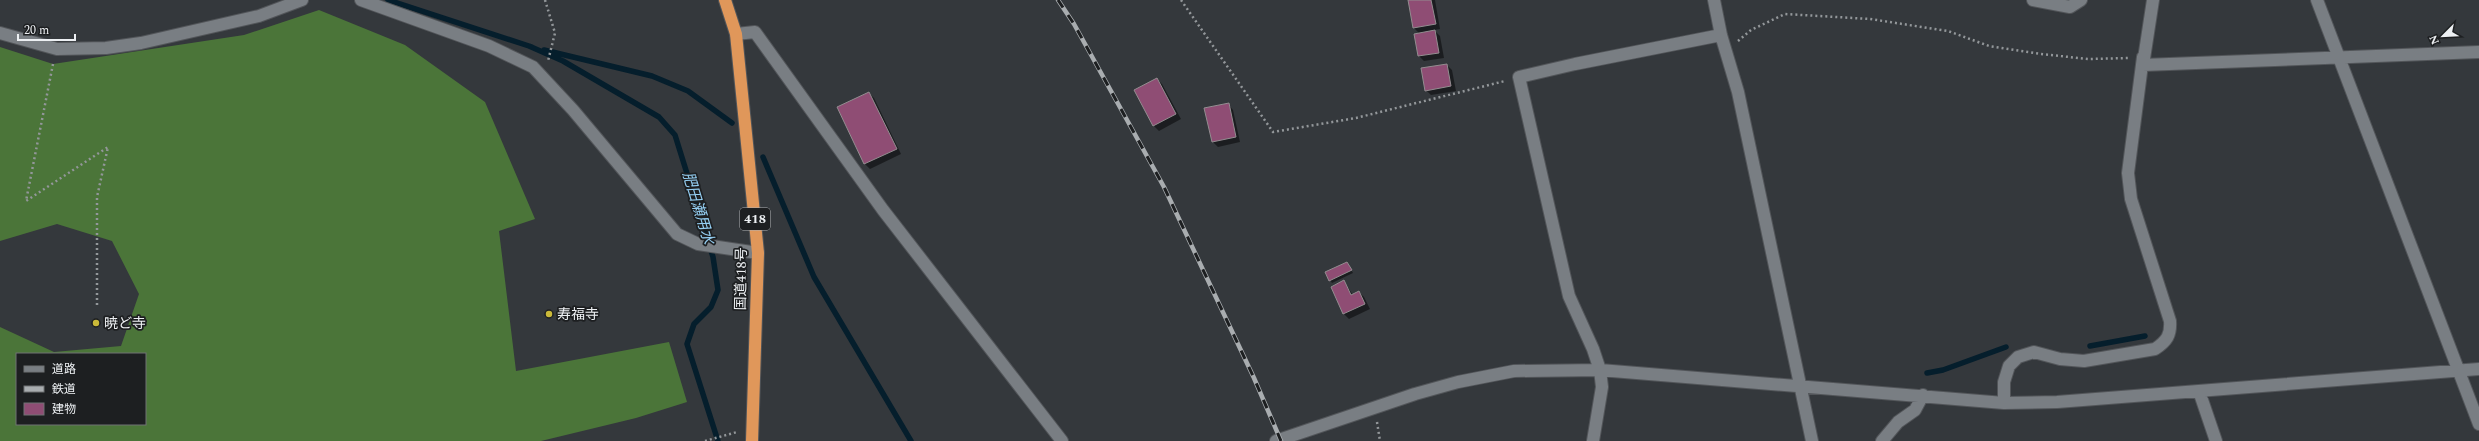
<svg xmlns="http://www.w3.org/2000/svg" width="2479" height="441" viewBox="0 0 2479 441" font-family="Spectral,'Noto Sans JP',serif">
<style>
.forest{fill:#4b7539;fill-rule:evenodd}
.shadow{fill:#0007}
.lines{fill:none;stroke-linecap:round;stroke-linejoin:round}
.stream{stroke:#051e2c;stroke-width:5.5}
.building{fill:#8f4d74;stroke:#938d90}
.minor-casing{stroke:#525559;stroke-width:14}
.highway-casing{stroke:#525559;stroke-width:14}
.path{stroke:#93979a;stroke-width:2.5;stroke-dasharray:2 3;stroke-linecap:butt}
.minor{stroke:#797e83;stroke-width:12}
.highway{stroke:#e0975a;stroke-width:12}
.rail-casing{stroke:#a9adb0;stroke-width:4.5}
.rail{stroke:#1d1f21;stroke-width:3;stroke-dasharray:9;stroke-linecap:butt}
.poi-dot{fill:#cbba39;stroke:#1d1f21;stroke-width:1.5}
.labels{text-anchor:middle;dominant-baseline:central;stroke-width:3.5;stroke-linejoin:round;paint-order:stroke}
.shield{fill:#1d1f21;stroke:#afb1b4;stroke-width:1}
.shield-label{font-size:13px;font-weight:bold;fill:#edf0f3}
.street-label{font-size:14px;fill:#edf0f3;stroke:#1d1f21}
.poi-label{font-size:14px;fill:#edf0f3;stroke:#1d1f21;text-anchor:start}
.water-label{font-size:15px;font-style:italic;fill:#94cef2;stroke:#1d1f21}
</style>
<rect width="100%" height="100%" fill="#34383c"/>
<path class="forest" d="M319 10 405 45 485 102 535 219 499 231 516 371 669 342 687 402 636 418 541 441H0V327L54 352 121 346 139 294 112 241 57 224 0 241V47L53 64 244 35ZM17 354H145V424H17Z"/>
<path class="shadow" d="M1409 0H1435L1440 29 1434 30 1440 36 1444 58 1424 61 1419 56 1420 34 1414 28Z
M1447 65 1452 70 1456 91 1431 95 1426 90Z
M1157 79 1162 84 1181 119 1159 131 1154 126Z
M869 93 874 98 901 154 870 169 865 164 838 108Z
M1228 104 1233 110 1240 142 1218 147 1213 142 1206 109Z
M1347 263 1353 273 1332 283 1330 280Z
M1344 282 1353 295 1359 292 1364 297 1370 309 1349 319 1344 314 1332 287Z"/>
<g class="lines">
<path class="stream" d="M388 0 532 47
M529 46 563 61 659 117 675 135 713 257 718 290 711 307 694 324 687 344 718 441
M544 50 652 76 688 91 732 123
M763 157 814 277 911 441
M2090 346 2145 336
M1927 373 1943 370 2006 347"/>
</g>
<path class="building" d="M1408 0H1431L1436 24 1413 28Z
M1435 30 1439 53 1418 56 1414 34Z
M1447 64 1451 86 1425 91 1421 68Z
M1157 78 1176 114 1153 126 1134 90Z
M869 92 897 149 864 164 837 107Z
M1229 103 1236 137 1212 142 1204 108Z
M1347 262 1352 270 1329 281 1325 272Z
M1344 280 1351 295 1359 291 1365 304 1343 314 1331 287Z"/>
<g class="lines">
<defs>
<path id="minor" d="M361 0 489 46 533 67 573 110 677 234 698 244 758 253
M1714 0 1721 35 1738 92 1812 441
M2033 0 2070 7 2081 0
M2317 0 2479 424
M0 33 57 49 106 48 141 43 259 16 302 0
M736 34 755 32 883 210 1062 441
M2143 65 2479 52
M2143 65 2153 0
M2199 391 2216 441
M2004 403V382L2009 366 2018 357 2034 352 2060 359 2084 361 2155 349C2167 341 2171 335 2170 321L2131 199 2128 173 2143 57
M1276 441 1415 394 1458 382 1514 371 1600 370 2004 403 2057 402 2479 369
M1593 441 1602 387 1600 370 1593 349 1569 296 1519 77 1575 64 1721 35
M1882 441 1898 422 1915 410 1923 395"/>
<path id="highway" d="M725 0 736 34 758 253 752 441"/>
</defs>
<use href="#minor" class="minor-casing"/>
<use href="#highway" class="highway-casing"/>
<path class="path" d="M545 0 555 33 548 61
M1181 0 1273 132 1356 118 1505 81
M1738 41 1751 30 1785 14 1870 19 1948 31 1989 46 2041 54 2088 59 2129 58
M53 64 26 201 108 147 97 197V307
M1377 422 1380 441
M705 441 737 432"/>
<use href="#minor" class="minor"/>
<use href="#highway" class="highway"/>
<defs>
<path id="rail" d="M1058 0 1074 24 1164 187 1254 378 1281 441"/>
</defs>
<use href="#rail" class="rail-casing"/>
<use href="#rail" class="rail"/>
</g>
<g class="poi-dot">
<circle cx="549" cy="314" r="4"/>
<circle cx="96" cy="323" r="4"/>
</g>
<g class="labels">
<rect class="shield" x="740" y="208" width="30" height="22" rx="3"/>
<g class="shield-label">
<text x="755" y="219">418</text>
</g>
<g class="street-label">
<text transform="translate(741 279) rotate(-89)">国道418号</text>
</g>
<g class="poi-label">
<text x="557" y="314">寿福寺</text>
<text x="104" y="323">暁ど寺</text>
</g>
<g class="water-label">
<text transform="translate(698 208) rotate(73)">肥田瀬用水</text>
</g>
</g>
<rect x="16" y="353" width="130" height="72" fill="#1d1f21" stroke="#707375"/>
<rect x="24" y="366" width="20" height="6" fill="#797e83" stroke="#707375"/>
<text x="52" y="373" font-size="12" fill="#edf0f3">道路</text>
<rect x="24" y="386" width="20" height="6" fill="#a9adb0" stroke="#707375"/>
<text x="52" y="393" font-size="12" fill="#edf0f3">鉄道</text>
<rect x="24" y="403" width="20" height="12" fill="#8f4d74" stroke="#707375"/>
<text x="52" y="413" font-size="12" fill="#edf0f3">建物</text>
<g transform="translate(2443 36) rotate(246)" stroke="#1d1f21" stroke-width="3" paint-order="stroke">
<path d="M0-3L7 15L0 10L-7 15Z" fill="#edf0f3"/>
<text y="-6" font-size="11" font-weight="bold" text-anchor="middle" fill="#edf0f3">N</text>
</g>
<path d="M18 34v6h57v-6" fill="none" stroke="#edf0f3" stroke-width="2"/>
<text x="24" y="34" font-size="12" fill="#edf0f3" stroke="#1d1f21" stroke-width="3" paint-order="stroke">20 m</text>
</svg>
